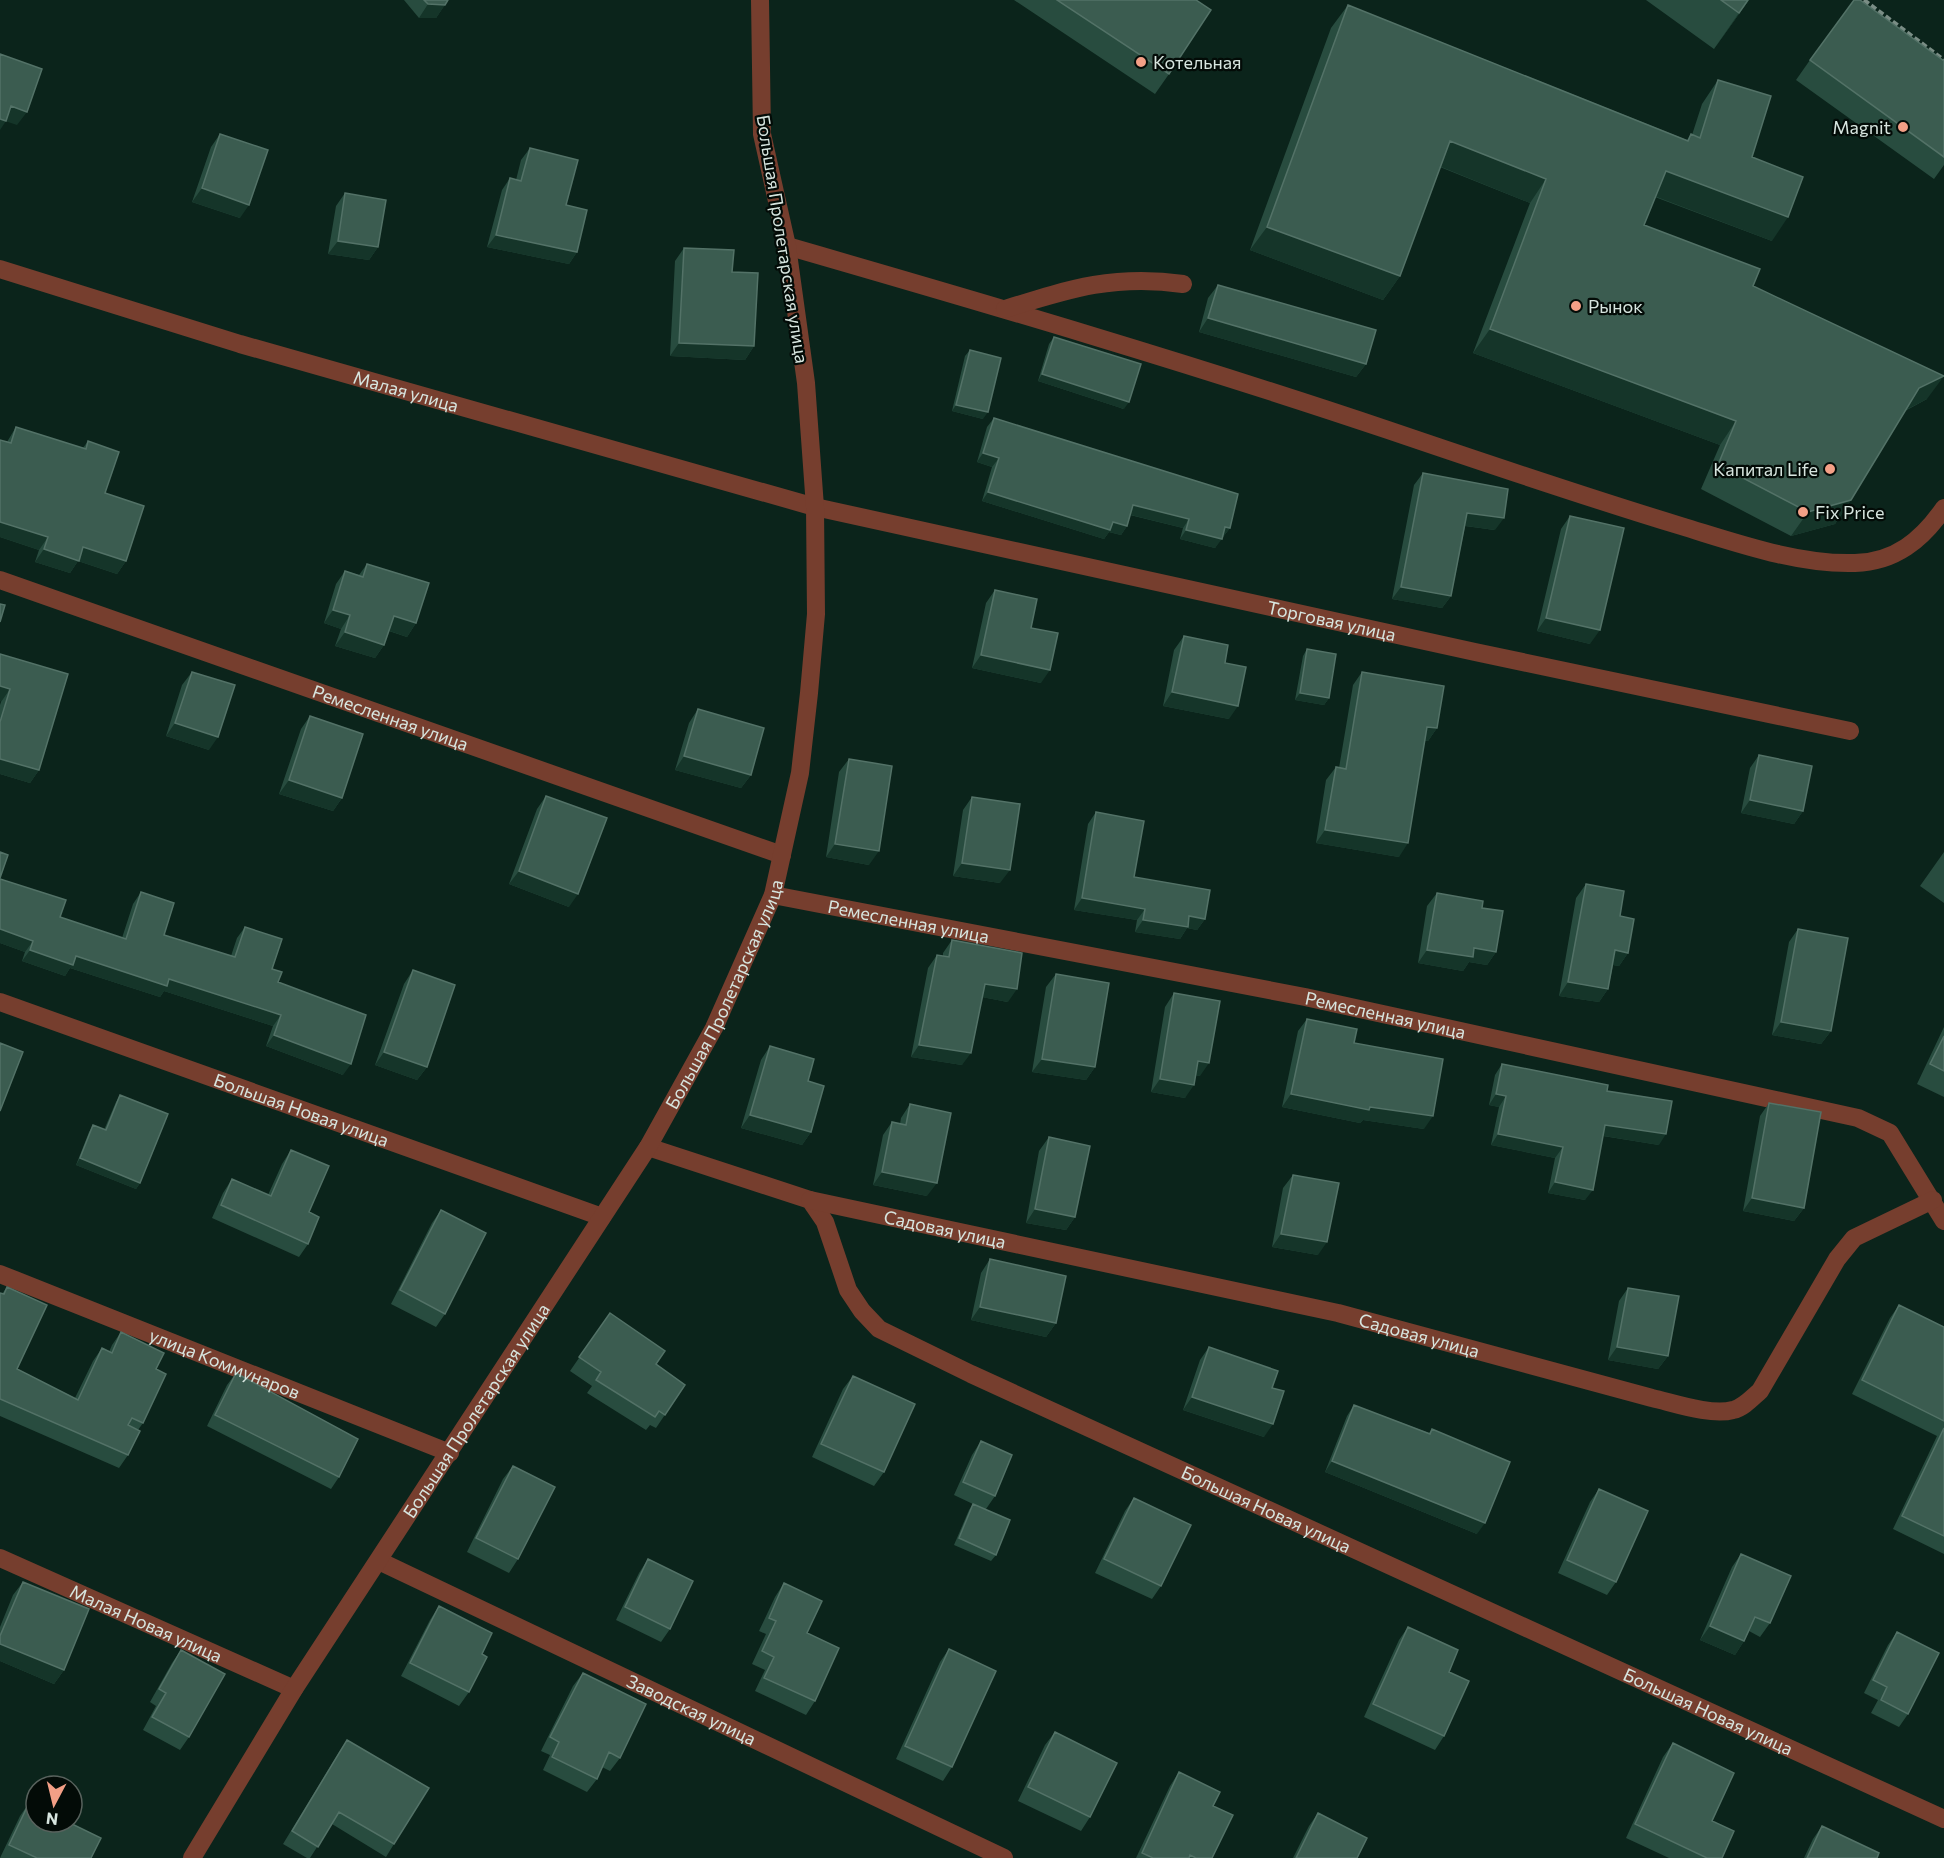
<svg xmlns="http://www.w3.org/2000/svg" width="1944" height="1858" viewBox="0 0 1944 1858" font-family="Commissioner,sans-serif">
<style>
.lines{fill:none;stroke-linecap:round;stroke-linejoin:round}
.path{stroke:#7a8d85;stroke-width:4;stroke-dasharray:6 3;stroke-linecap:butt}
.minor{stroke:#763e2e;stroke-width:18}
.wall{fill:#284c3f}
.shaded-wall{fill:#153529}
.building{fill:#3b5c50;stroke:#537267;stroke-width:1.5}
.poi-dot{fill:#f39f86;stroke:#030b07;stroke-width:2}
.labels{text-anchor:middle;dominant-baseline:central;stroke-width:4.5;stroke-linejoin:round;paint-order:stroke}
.poi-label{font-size:18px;fill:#d7e5df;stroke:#030b07;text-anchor:start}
.street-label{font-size:18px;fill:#d7e5df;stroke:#030b07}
</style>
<rect width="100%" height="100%" fill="#0b241b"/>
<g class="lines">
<path class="path" d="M1864 0 1944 60"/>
<g class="minor">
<path d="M787 246C988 304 1189 363 1388 430 1485 463 1582 496 1681 526 1734 542 1798 565 1855 563 1895 562 1922 540 1944 508"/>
<path id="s1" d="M0 269 240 344 815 507 1475 652 1850 731"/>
<path d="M1005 309C1069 289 1115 274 1183 284"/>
<path id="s2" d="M0 580 782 855"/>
<path id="s3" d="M773 895 1305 997 1858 1118 1890 1133 1944 1221"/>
<path id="s4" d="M0 1002 602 1217"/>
<path id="s5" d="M648 1147 810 1200 825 1222 848 1290 862 1311 879 1329 971 1374 1944 1819"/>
<path id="s6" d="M810 1200 1338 1313 1652 1398C1674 1403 1711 1416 1733 1410 1743 1408 1752 1398 1760 1391L1837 1259 1854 1238 1933 1200"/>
<path id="s7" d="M0 1274 450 1453"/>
<path id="s8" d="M0 1558 294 1689"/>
<path id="s9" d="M379 1561 1004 1858"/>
<path id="s10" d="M192 1858 294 1689 648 1147 714 1028 773 895 800 773 809 693 816 614 815 507 806 383 787 246 762 134 760 0"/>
</g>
</g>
<path class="wall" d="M404 0H448L436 18H419Z
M1014 0H1196L1169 74 1155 94Z
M1646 0H1749L1714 49Z
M1348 5 1687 140 1691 134 1692 135 1702 104 1718 80 1752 157 1772 241 1655 197 1644 225 1753 286 1927 399 1905 411 1851 500 1835 524 1791 536 1701 489 1720 445 1473 353 1530 203 1440 167 1400 276 1383 300 1250 250 1331 28Z
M1810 60 1944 61V165L1934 179 1796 80Z
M220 134 240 218 192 202 211 147Z
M530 148 566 205 577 252 569 264 487 247 502 190 510 178 516 180 521 160Z
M345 193 378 247 369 260 328 254 336 206Z
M684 248 732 272 754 346 745 360 670 356 675 261Z
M1218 285 1366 364 1356 377 1199 332 1208 298Z
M1054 337 1124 409 1038 381 1049 344Z
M970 350 983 419 952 411 965 356Z
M994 418 1230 528 1223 537H1222L1215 548 1180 539 1183 528 1130 515 1127 526 1121 535 1109 532 1104 539 982 501 992 467 977 462 987 427Z
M16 427 83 448 88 441 126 561 117 574 78 561 70 573 35 562 39 550 0 537V440L7 442Z
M1423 473 1495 530 1465 526 1451 596 1442 608 1392 599 1414 485Z
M1570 516 1590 644 1537 631 1561 529Z
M367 564 416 623 407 637 389 631 384 645 375 658 335 646 341 629 324 623 336 584 345 571 359 575Z
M995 590 1031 628 1041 683 972 668 986 603Z
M1184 636 1225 663 1229 719 1163 706 1174 650Z
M1307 649 1329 698 1324 705 1295 700 1303 656Z
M0 654 39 770 30 783 0 774V705L1 702Z
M192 672 209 750 166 736 182 685Z
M1362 672 1437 728 1428 741H1425L1399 857 1316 843 1326 780 1336 767 1339 768 1353 685Z
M698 709 751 775 741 788 675 770 689 723Z
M310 716 342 798 333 811 279 794 301 729Z
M1759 755 1803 811 1794 824 1741 813 1750 768Z
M849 759 869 865 826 857 839 772Z
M546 796 569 907 509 884 537 809Z
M972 797 1000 883 953 876 963 810Z
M1096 812 1134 877 1205 919 1197 930 1187 928 1180 939 1135 932 1137 920 1074 910 1088 824Z
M1944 852V903L1920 886Z
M0 879 60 917 122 938 133 904 141 892 164 935 231 956 237 938 245 927 272 969 278 982 343 1075 266 1046 273 1026 164 991 160 997 70 968 65 976 22 961 25 952 0 943Z
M1586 884 1620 916 1628 953 1619 966 1613 965 1608 989 1599 1002 1559 996 1576 898Z
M1437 893 1482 908 1496 952 1487 965 1469 962 1463 971 1418 963 1427 906Z
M1798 929 1831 1031 1821 1044 1772 1035 1789 942Z
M952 940 1008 1002 982 997 962 1065 911 1057 928 968 937 955 943 956V953Z
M413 970 427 1067 417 1080 375 1065 404 984Z
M1056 974 1095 1067 1086 1080 1032 1072 1046 987Z
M1174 993 1200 1076 1195 1075 1185 1098 1151 1092 1165 1007Z
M1307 1019 1354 1043 1424 1129 1363 1120 1360 1123 1282 1107 1298 1031Z
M1944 1027V1097L1917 1084Z
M770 1046 811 1132 802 1145 741 1128 761 1060Z
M1502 1064 1607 1091 1659 1145 1603 1136 1585 1200 1548 1193 1555 1158 1491 1145 1499 1107 1489 1105 1495 1075Z
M120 1095 140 1183 136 1189 76 1165 89 1132 93 1125 104 1130 116 1102Z
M1769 1103 1804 1208 1794 1221 1743 1211 1760 1116Z
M910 1104 927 1196 873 1185 883 1135 892 1122 900 1124 901 1118Z
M1049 1137 1075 1217 1066 1230 1026 1223 1039 1151Z
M291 1150 309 1212 308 1244 299 1257 212 1218 223 1193 232 1179 268 1195 282 1164Z
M1293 1175 1318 1255 1272 1247 1283 1188Z
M441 1210 445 1314 436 1327 391 1304 432 1223Z
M990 1259 1056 1323 1046 1337 971 1320 981 1273Z
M7 1287 17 1369 75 1398 93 1361 102 1348 109 1352 112 1345 121 1332 156 1369 143 1423 138 1430 128 1455 119 1468 0 1416V1293L2 1294Z
M1628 1288 1668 1356 1658 1369 1608 1360 1619 1301Z
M1899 1305 1944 1327V1554L1893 1529 1937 1436 1852 1394 1890 1318Z
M610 1313 656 1364 685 1385 656 1428 650 1425 646 1430 587 1393 592 1386 570 1371Z
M1209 1347 1272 1388 1264 1437 1183 1410 1200 1360Z
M236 1373 339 1477 331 1489 207 1426 227 1385Z
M853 1376 884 1472 874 1486 812 1457 843 1389Z
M1354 1405 1429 1433 1432 1429 1477 1534 1325 1472 1347 1416Z
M981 1441 995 1496 986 1509 996 1555 991 1561 954 1545 969 1510 973 1504 954 1495 972 1455Z
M513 1466 518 1559 509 1573 467 1552 503 1479Z
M1599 1489 1616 1582 1607 1595 1558 1573 1590 1502Z
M1134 1498 1161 1586 1152 1599 1095 1573 1125 1511Z
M1741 1554 1770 1623 1760 1637 1749 1631 1744 1641 1735 1655 1700 1640 1732 1567Z
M648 1559 670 1629 661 1642 616 1620 639 1573Z
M23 1582 64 1670 54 1684 0 1661V1627L13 1595Z
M784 1583 807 1633 815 1701 806 1715 755 1691 765 1670 752 1664 766 1634 759 1631 775 1597Z
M439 1606 482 1654 469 1692 459 1706 401 1676 430 1620Z
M1408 1627 1444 1736 1435 1750 1364 1717 1399 1640Z
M1897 1632 1908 1714 1899 1727 1871 1713 1878 1700 1864 1693 1888 1645Z
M949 1649 952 1767 943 1781 896 1759 940 1662Z
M181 1650 189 1737 180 1750 143 1730 156 1706 150 1702 172 1663Z
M583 1673 620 1758 610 1771 602 1767 597 1779 587 1792 543 1770 550 1755 541 1751 573 1686Z
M1055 1732 1090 1817 1081 1831 1018 1801 1045 1745Z
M347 1740 394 1844 386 1857 332 1824 310 1858H307L283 1844 339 1752Z
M1673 1743 1712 1821 1722 1858H1669L1626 1838 1663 1757Z
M1179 1772 1213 1806 1212 1858H1136L1170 1786Z
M29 1803 91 1858H0L20 1816Z
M1318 1813 1357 1858H1293L1309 1826Z
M1822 1826 1877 1858H1804L1813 1839Z"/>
<path class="shaded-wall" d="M1748 0H1749L1714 49Z
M428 4 445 5 436 18H419Z
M11 106 27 112 17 125 2 120Z
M0 119 6 121 0 130Z
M1450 141 1546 179 1530 203 1434 164Z
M1666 171 1788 217 1772 241 1649 194Z
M202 188 249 205 240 218 192 202Z
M1267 227 1400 276 1383 300 1250 250Z
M496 235 577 252 569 264 487 247Z
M338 241 378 247 369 260 328 254Z
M1208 318 1366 364 1356 377 1199 332Z
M1490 329 1736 421 1720 445 1473 353Z
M679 343 754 346 745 360 670 356Z
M1042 374 1129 402 1124 409 1038 381Z
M1944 376 1927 399 1902 412 1919 388Z
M956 405 988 412 983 419 952 411Z
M983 453 999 458 992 467 977 462Z
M988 492 1113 522 1127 526 1121 535 1109 532 1104 539 982 501Z
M1851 500 1835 524 1791 536 1808 512Z
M1133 505 1189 519 1183 528 1127 514Z
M1467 513 1504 518 1495 530 1459 525Z
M0 522 48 537 39 550 0 537Z
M1225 527 1230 528 1223 537 1218 536Z
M1186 530 1222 539 1215 548 1180 539Z
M83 547 126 561 117 574 78 561 70 573 35 562 44 549Z
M1401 587 1451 596 1442 608 1392 599Z
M333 610 350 615 341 629 324 623Z
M394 616 416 623 407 637 384 629Z
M1546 618 1600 630 1590 644 1537 631Z
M345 632 384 645 375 658 335 646Z
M981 655 1050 670 1041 683 972 668Z
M0 686 10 689 1 702 0 701Z
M1172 692 1238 706 1229 719 1163 706Z
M1300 693 1329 698 1324 705 1295 700Z
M175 723 218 737 209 750 166 736Z
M1427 727 1437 728 1428 741 1418 740Z
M684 756 751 775 741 788 675 770Z
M0 759 39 770 30 783 0 774Z
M289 780 342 798 333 811 279 794Z
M1750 800 1803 811 1794 824 1741 813Z
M1325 830 1408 843 1399 857 1316 843Z
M835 844 879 851 869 865 826 857Z
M962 863 1010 870 1000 883 953 876Z
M519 871 578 894 569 907 509 884Z
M1082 898 1145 909 1137 920 1074 910Z
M1189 916 1205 919 1197 930 1187 928 1180 939 1135 932 1143 920Z
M0 929 33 941 25 952 0 943Z
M1474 948 1496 952 1487 965 1469 962 1463 971 1418 963 1427 950Z
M30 950 76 956 169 979 281 1015 273 1026 164 991 160 997 70 968 65 976 22 961Z
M1615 950 1628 953 1619 966 1606 964Z
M1568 982 1608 989 1599 1002 1559 996Z
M985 984 1017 989 1008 1002 976 996Z
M1781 1022 1831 1031 1821 1044 1772 1035Z
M274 1035 351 1064 343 1075 266 1046Z
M919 1045 971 1053 962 1065 911 1057Z
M384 1052 427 1067 417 1080 375 1065Z
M1042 1059 1095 1067 1086 1080 1032 1072Z
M1198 1061 1209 1063 1200 1076 1189 1074Z
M1160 1079 1194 1085 1185 1098 1151 1092Z
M1291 1094 1433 1116 1424 1129 1363 1120 1360 1123 1282 1107Z
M1496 1094 1506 1096 1499 1107 1489 1105Z
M750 1115 811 1132 802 1145 741 1128Z
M1605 1125 1666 1134 1659 1145 1598 1135Z
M1498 1134 1563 1147 1555 1158 1491 1145Z
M80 1158 140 1183 136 1189 76 1165Z
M882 1172 937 1183 927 1196 873 1185Z
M1555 1182 1593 1190 1585 1200 1548 1193Z
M1752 1198 1804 1208 1794 1221 1743 1211Z
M1035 1209 1075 1217 1066 1230 1026 1223Z
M1281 1234 1327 1242 1318 1255 1272 1247Z
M980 1307 1056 1323 1046 1337 971 1320Z
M1617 1347 1668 1356 1658 1369 1608 1360Z
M1192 1397 1273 1424 1264 1437 1183 1410Z
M1332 1461 1485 1523 1477 1534 1325 1472Z
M1710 1626 1744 1641 1735 1655 1700 1640Z
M0 1644 64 1670 54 1684 0 1661Z"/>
<path class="building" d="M424 0H448L445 5 428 4Z
M1057 0H1196L1211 10 1169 74Z
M1721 0H1748L1739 13Z
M1854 0H1860L1944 61V157L1810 60Z
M1348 5 1688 141 1691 134 1700 138 1718 80 1771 96 1752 157 1803 177 1788 217 1666 171 1644 225 1760 269 1753 286 1944 376 1919 388 1851 500 1808 512 1718 465 1736 421 1490 329 1546 179 1450 141 1400 276 1267 227Z
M0 54 42 69 27 112 11 106 6 121 0 119Z
M220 134 268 150 249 205 202 188Z
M530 148 578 160 566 205 587 210 577 252 496 235 510 178 521 181Z
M345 193 386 200 378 247 338 241Z
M684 248 734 250 732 272 758 273 754 346 679 343Z
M1218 285 1376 330 1366 364 1208 318Z
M1054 337 1141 364 1129 402 1042 374Z
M970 350 1001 358 988 412 956 405Z
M994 418 1238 494 1230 528 1225 527 1222 539 1186 530 1189 519 1133 505 1127 526 1113 522 1110 530 988 492 999 458 983 453Z
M16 427 86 449 88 441 119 452 105 493 144 506 126 561 83 547 79 561 44 549 48 537 0 522V440L11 443Z
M1423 473 1508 489 1504 518 1467 513 1451 596 1401 587Z
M1570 516 1624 528 1600 630 1546 618Z
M367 564 429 583 416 623 394 616 384 645 345 632 350 615 333 610 345 571 363 577Z
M995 590 1037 599 1031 628 1058 633 1050 670 981 655Z
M0 604 5 605 0 622Z
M1184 636 1228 645 1225 663 1246 667 1238 706 1172 692Z
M1307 649 1336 654 1329 698 1300 693Z
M0 654 68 674 39 770 0 759V722L10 689 0 686Z
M192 672 235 685 218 737 175 723Z
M1362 672 1444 686 1437 728 1427 727 1408 843 1325 830 1336 767 1346 769Z
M698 709 764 728 751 775 684 756Z
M310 716 363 734 342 798 289 780Z
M1759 755 1812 766 1803 811 1750 800Z
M849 759 892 766 879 851 835 844Z
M546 796 607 818 578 894 519 871Z
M972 797 1020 804 1010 870 962 863Z
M1096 812 1144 821 1134 877 1210 890 1205 919 1189 916 1188 927 1143 920 1145 909 1082 898Z
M0 852 8 855 0 878Z
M0 879 66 900 60 917 126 939 141 892 174 903 164 935 235 957 245 927 282 939 272 969 282 972 278 982 366 1015 351 1064 274 1035 281 1015 169 979 167 986 76 956 73 965 30 950 33 941 0 929Z
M1586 884 1624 891 1620 916 1634 919 1628 953 1615 950 1608 989 1568 982Z
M1437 893 1483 901 1482 908 1503 911 1496 952 1474 948 1473 957 1427 950Z
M1798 929 1848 938 1831 1031 1781 1022Z
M952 940 1022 953 1017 989 985 984 971 1053 919 1045 937 955 949 957Z
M413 970 455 985 427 1067 384 1052Z
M1056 974 1109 983 1095 1067 1042 1059Z
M1174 993 1220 1001 1209 1063 1198 1061 1194 1085 1160 1079Z
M1307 1019 1357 1029 1354 1043 1443 1059 1433 1116 1370 1107 1369 1110 1291 1094Z
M1944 1036V1071L1930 1064Z
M0 1043 23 1052 0 1111Z
M770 1046 814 1059 808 1081 824 1086 811 1132 750 1115Z
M1502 1064 1608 1085 1607 1091 1672 1101 1666 1134 1605 1125 1593 1190 1555 1182 1563 1147 1498 1134 1506 1096 1496 1094Z
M120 1095 168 1114 140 1183 80 1158 93 1125 106 1130Z
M1769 1103 1821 1112 1804 1208 1752 1198Z
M910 1104 951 1113 937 1183 882 1172 892 1122 906 1125Z
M1049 1137 1090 1146 1075 1217 1035 1209Z
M291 1150 329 1166 309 1212 319 1217 308 1244 221 1205 232 1179 271 1196Z
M1293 1175 1339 1183 1327 1242 1281 1234Z
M441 1210 486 1233 445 1314 400 1290Z
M990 1259 1066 1276 1056 1323 980 1307Z
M7 1287 47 1305 17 1369 78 1400 102 1348 112 1353 121 1332 164 1353 156 1369 166 1374 143 1423 132 1418 128 1425 140 1431 128 1455 0 1399V1293L4 1294Z
M1628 1288 1679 1296 1668 1356 1617 1347Z
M1899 1305 1944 1327V1421L1862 1380Z
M610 1313 665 1351 656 1364 685 1385 665 1415 659 1411 655 1417 596 1380 601 1372 579 1357Z
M1209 1347 1278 1371 1272 1388 1284 1391 1273 1424 1192 1397Z
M236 1373 358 1439 339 1477 215 1415Z
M853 1376 915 1404 884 1472 821 1444Z
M1354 1405 1430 1434 1432 1429 1510 1462 1485 1523 1332 1461Z
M1944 1428V1536L1902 1516Z
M981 1441 1012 1455 995 1496 963 1482Z
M513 1466 555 1487 518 1559 476 1538Z
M1599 1489 1648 1511 1616 1582 1567 1560Z
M1134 1498 1191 1525 1161 1586 1104 1559Z
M973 1504 1010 1520 996 1555 959 1538Z
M1741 1554 1791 1576 1770 1623 1755 1617 1744 1641 1710 1626Z
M648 1559 693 1581 670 1629 625 1607Z
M23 1582 89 1609 64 1670 0 1644V1636Z
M784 1583 822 1601 807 1633 839 1648 815 1701 764 1678 774 1657 762 1651 776 1621 769 1618Z
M439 1606 492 1633 482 1654 487 1657 469 1692 410 1663Z
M1408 1627 1458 1650 1449 1672 1469 1681 1444 1736 1373 1704Z
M1897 1632 1939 1653 1908 1714 1881 1700 1887 1687 1873 1680Z
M949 1649 996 1671 952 1767 905 1746Z
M181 1650 225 1674 189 1737 152 1717 166 1693 159 1689Z
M583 1673 646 1704 620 1758 609 1752 597 1779 552 1757 559 1742 550 1737Z
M1055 1732 1117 1763 1090 1817 1028 1787Z
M347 1740 429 1788 394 1844 339 1812 318 1847 292 1831Z
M1673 1743 1734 1773 1712 1821 1734 1831 1722 1858H1707L1635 1824Z
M1179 1772 1220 1792 1213 1806 1233 1815 1212 1858H1196L1190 1855 1189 1858H1153L1142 1853Z
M29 1803 36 1806V1822H68L101 1838 91 1858H37L9 1845Z
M1318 1813 1367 1838 1357 1858H1296Z
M1822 1826 1879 1853 1877 1858H1807Z"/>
<g class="poi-dot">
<circle cx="1141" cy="62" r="6"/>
<circle cx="1903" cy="127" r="6"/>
<circle cx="1576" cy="306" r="6"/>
<circle cx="1830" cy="469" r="6"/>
<circle cx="1803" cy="512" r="6"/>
</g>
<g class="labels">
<g class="poi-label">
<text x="1153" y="62">Котельная</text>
<text x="1891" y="127" text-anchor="end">Magnit</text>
<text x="1588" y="306">Рынок</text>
<text x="1818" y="469" text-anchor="end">Капитал Life</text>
<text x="1815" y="512">Fix Price</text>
</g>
<g class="street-label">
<text transform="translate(783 239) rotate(81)">Большая Пролетарская улица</text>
<text stroke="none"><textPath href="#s1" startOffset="424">Малая улица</textPath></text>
<text stroke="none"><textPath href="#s1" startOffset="1378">Торговая улица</textPath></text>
<text stroke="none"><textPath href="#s2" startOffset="414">Ремесленная улица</textPath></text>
<text stroke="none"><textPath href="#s3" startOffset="138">Ремесленная улица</textPath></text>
<text stroke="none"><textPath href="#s10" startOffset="1016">Большая Пролетарская улица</textPath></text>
<text stroke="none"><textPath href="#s3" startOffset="624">Ремесленная улица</textPath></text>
<text stroke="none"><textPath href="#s4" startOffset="320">Большая Новая улица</textPath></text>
<text stroke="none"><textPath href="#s6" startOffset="138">Садовая улица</textPath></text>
<text stroke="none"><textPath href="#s6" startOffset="624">Садовая улица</textPath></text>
<text stroke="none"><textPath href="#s7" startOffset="242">улица Коммунаров</textPath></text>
<text stroke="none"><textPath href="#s10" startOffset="530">Большая Пролетарская улица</textPath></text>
<text stroke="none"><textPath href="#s5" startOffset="746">Большая Новая улица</textPath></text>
<text stroke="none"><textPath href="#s8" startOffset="160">Малая Новая улица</textPath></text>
<text stroke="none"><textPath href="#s9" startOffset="346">Заводская улица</textPath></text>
<text stroke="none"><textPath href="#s5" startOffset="1232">Большая Новая улица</textPath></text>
</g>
</g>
<g transform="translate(54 1804) rotate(187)"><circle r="28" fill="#030b07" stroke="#58625d" stroke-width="1.5"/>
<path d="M0-4.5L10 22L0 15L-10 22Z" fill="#f39f86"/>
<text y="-9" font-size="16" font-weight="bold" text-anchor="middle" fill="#d7e5df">N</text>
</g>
</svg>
